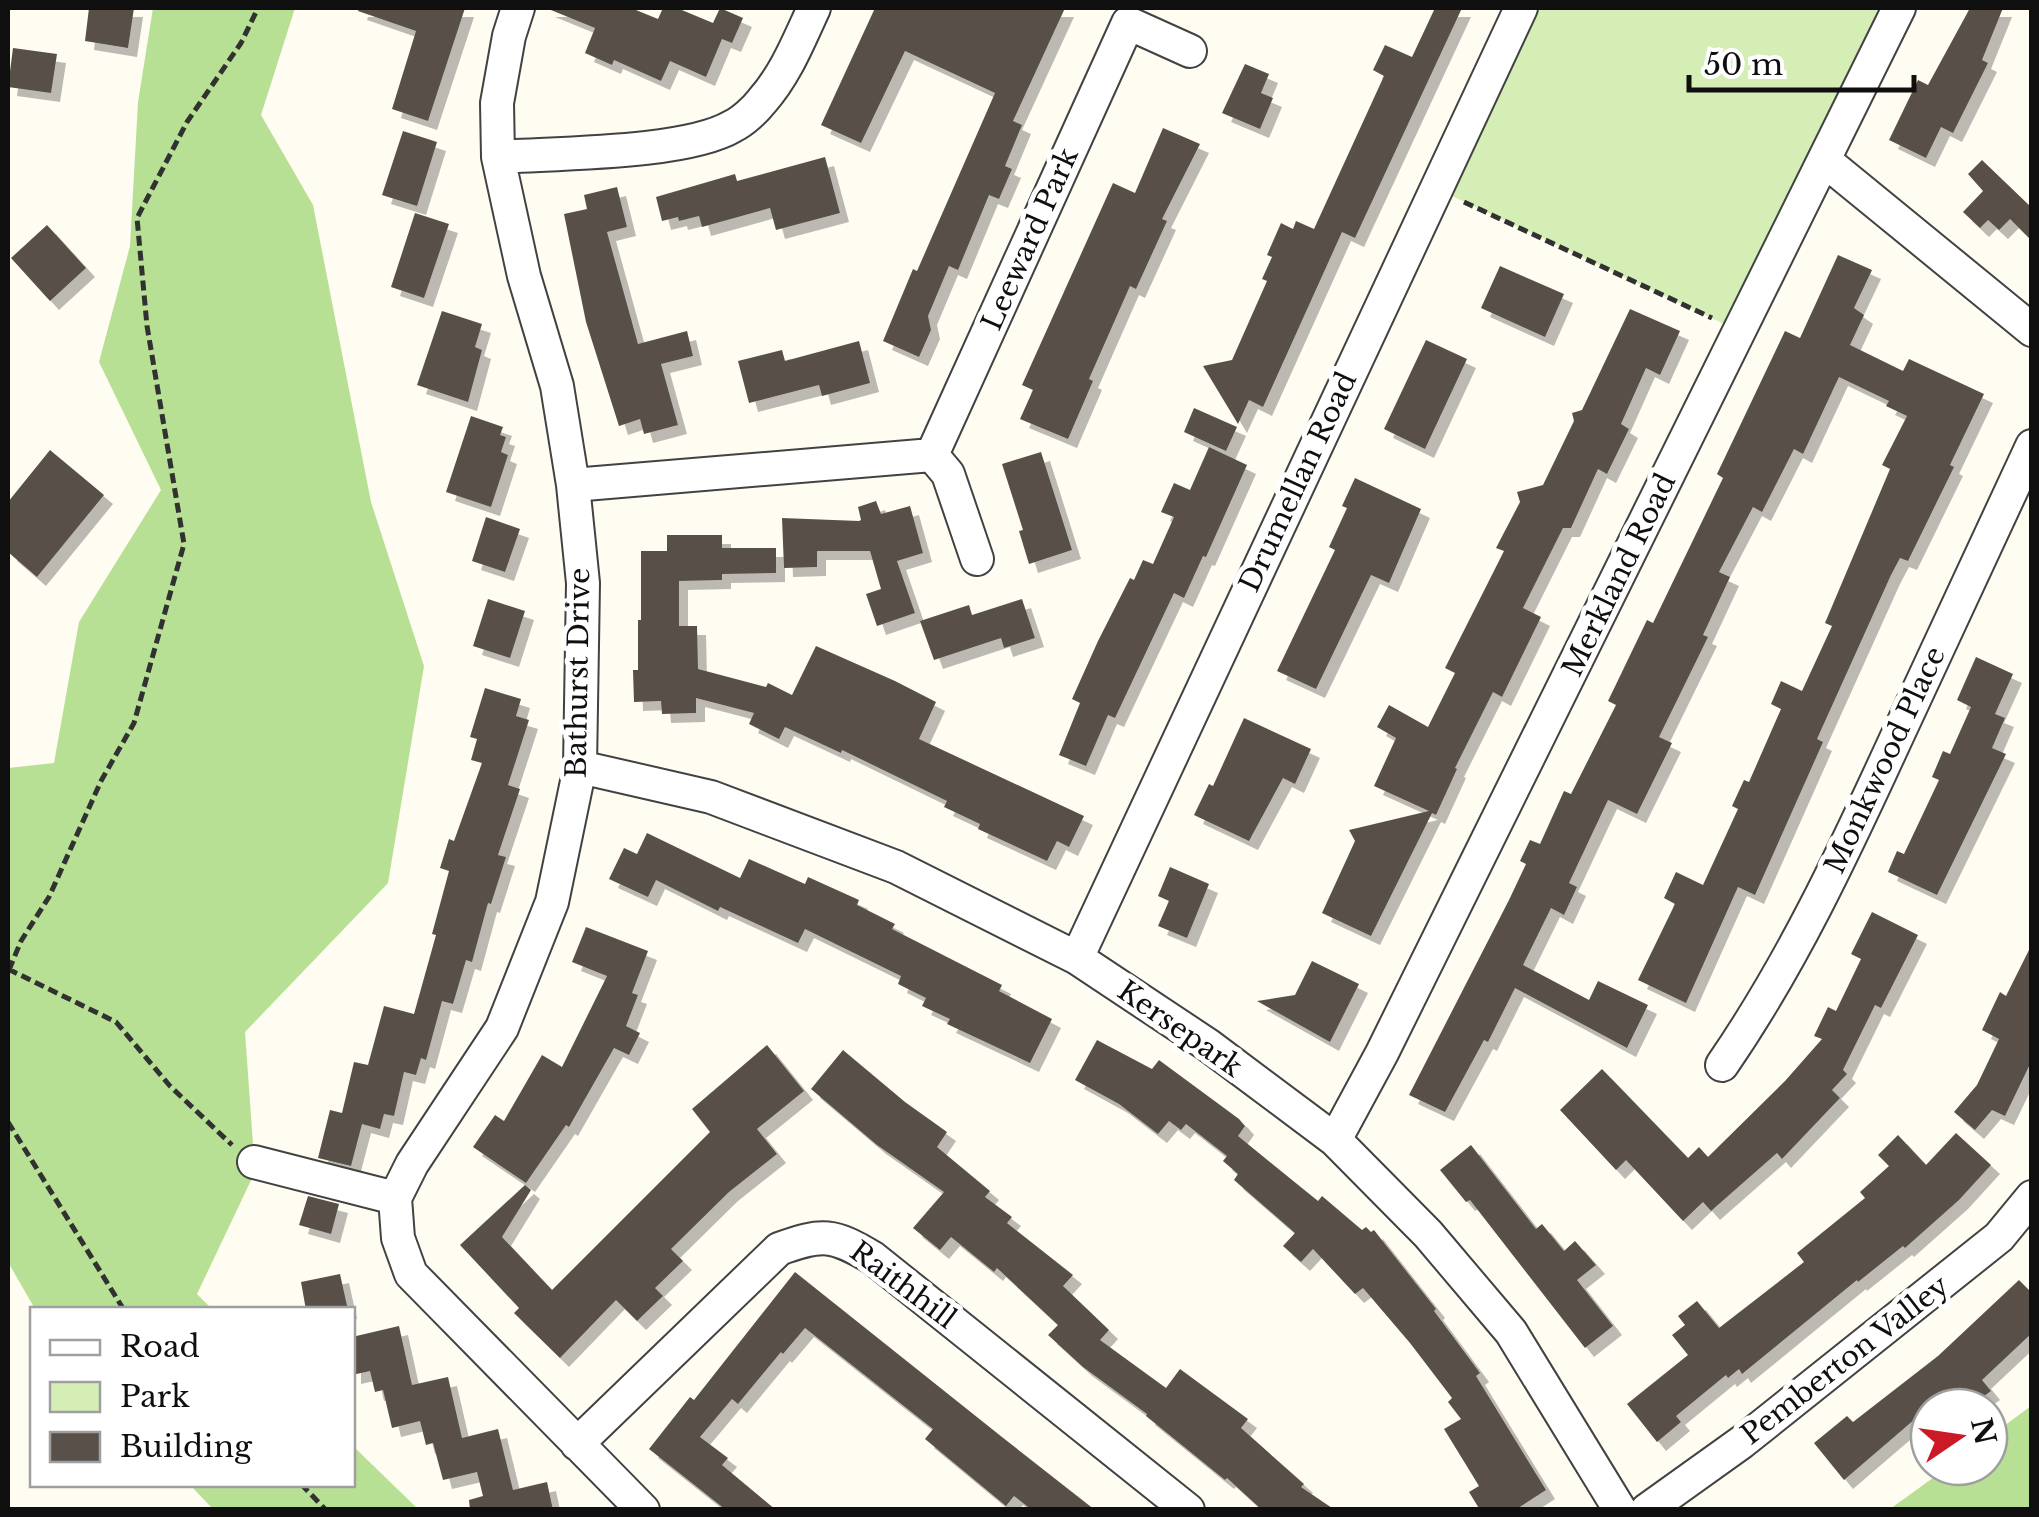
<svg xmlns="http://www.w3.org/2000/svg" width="2039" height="1517" viewBox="0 0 2039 1517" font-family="'Libre Baskerville',serif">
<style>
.green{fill:#d4eeb6}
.forest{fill:#b8e094}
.building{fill:#59504a;filter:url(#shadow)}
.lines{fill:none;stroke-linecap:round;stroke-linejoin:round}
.minor-casing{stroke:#424242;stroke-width:36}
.path{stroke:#313131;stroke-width:5;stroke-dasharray:10 5;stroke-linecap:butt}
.minor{stroke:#fff;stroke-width:32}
.labels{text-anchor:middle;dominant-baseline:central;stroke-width:10;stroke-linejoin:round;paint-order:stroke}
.street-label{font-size:28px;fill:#0f0f0f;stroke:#fff}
</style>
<defs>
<filter id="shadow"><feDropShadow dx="9" dy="9" stdDeviation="0" flood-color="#0004"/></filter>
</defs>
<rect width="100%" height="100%" fill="#fffcf1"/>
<path class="green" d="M1521 8H1899L1739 331 1435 188Z"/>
<path class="forest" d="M153 8H295L261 115 313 205 371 502 424 666 388 883 245 1032 255 1172 197 1294 212 1309H35L8 1262V768L54 763 79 622 161 490 99 362 130 246 138 102Z
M2031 1406V1509H1890L1948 1467H1989V1437Z
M353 1446 418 1509H213L190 1485 352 1484Z"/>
<path class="building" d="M89 8H134L128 48 85 41Z
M359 8H465L428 121 392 109 416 31 358 11Z
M546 8H631L658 19 663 8H677L713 23 720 8 743 18 732 43 722 39 706 77 670 61 661 81 614 60 612 65 585 53 595 28Z
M875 8H1065L1013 121 1022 125 1005 166 1012 169 999 199 989 195 958 270 949 266 928 316 931 330 919 357 883 341 913 269 917 271 995 93 905 51 861 143 821 125Z
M1435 8H1462L1355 238 1342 232 1263 407 1249 400 1238 424 1203 366 1232 360 1267 281 1262 279 1272 257 1267 255 1281 223 1293 229 1296 221 1314 229 1384 76 1373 70 1385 45 1412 57Z
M1970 8H2003L1982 60 1988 63 1953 133 1941 127 1926 158 1889 140 1918 80 1928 85Z
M13 48 57 54 51 93 8 87Z
M1245 64 1269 74 1261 93 1273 98 1260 129 1222 113Z
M1163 128 1200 144 1162 219 1167 221 1136 289 1130 286 1089 379 1093 381 1068 439 1020 419 1033 390 1022 385 1113 183 1135 193Z
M403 131 437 142 417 206 382 195Z
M825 157 840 213 776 230 770 208 702 227 699 216 679 221 678 217 662 221 656 197 735 174 737 181Z
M1982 160 2032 208V241L2010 219 1999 230 1988 220 1980 228 1963 212 1983 191 1968 174Z
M617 187 627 227 607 232 638 344 687 331 693 356 661 364 678 425 644 434 640 419 619 426 586 322 564 214 587 209 584 195Z
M415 213 449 224 424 298 391 287Z
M47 225 86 268 50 301 11 258Z
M1838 255 1872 270 1854 308 1864 315 1850 345 1903 371 1909 359 1984 394 1950 465 1954 467 1908 561 1900 558 1891 575 1817 739 1823 742 1755 895 1738 887 1686 1003 1638 980 1675 904 1664 898 1676 872 1703 885 1738 809 1732 806 1744 780 1749 782 1781 709 1771 704 1781 681 1802 691 1832 626 1825 623 1890 469 1882 465 1907 416 1886 406 1889 401 1839 377 1803 454 1794 449 1762 512 1753 507 1719 572 1730 577 1703 635 1708 637 1659 737 1672 743 1637 814 1608 800 1569 883 1577 887 1564 915 1551 908 1523 965 1589 1000 1598 981 1648 1005 1627 1048 1515 988 1488 1042 1484 1040 1445 1112 1409 1095 1509 900 1526 864 1520 861 1530 840 1540 844 1564 791 1571 794 1616 705 1608 701 1647 620 1653 623 1723 478 1717 474 1785 331 1800 338Z
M1500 266 1564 294 1545 337 1481 308Z
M1630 309 1680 331 1660 375 1646 368 1621 424 1629 429 1607 474 1598 469 1571 528H1563L1523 608 1541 617 1502 697 1493 692 1455 768 1457 769 1436 815 1432 813 1371 936 1322 913 1355 841 1349 830 1429 811 1374 786 1396 738 1377 727 1389 705 1428 727 1455 673 1445 668 1504 551 1496 548 1520 502 1517 492 1543 485 1574 421 1572 413 1582 410Z
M442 311 482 324 475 347 482 350 468 402 417 385Z
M1426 340 1467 359 1425 449 1384 429Z
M859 341 870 383 822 396 819 385 749 403 738 361 782 350 785 361Z
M1194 408 1237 427 1226 451 1184 432Z
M471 416 503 427 500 435 506 437 501 452 508 455 491 507 446 492Z
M1209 447 1247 465 1206 557 1203 556 1184 598 1174 593 1115 718 1108 715 1086 766 1059 755 1080 703 1072 699 1098 641 1130 578 1134 580 1143 560 1153 564 1174 517 1161 512 1174 483 1190 490Z
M50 450 104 495 37 577 8 552V502Z
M1041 452 1072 550 1029 564 1019 531 1023 530 1002 464Z
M1355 478 1421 509 1389 583 1371 575 1316 689 1277 671 1335 550 1329 547 1347 508 1342 506Z
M876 501 881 514 910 506 923 553 897 561 915 613 877 626 866 594 881 589 870 551H817V567L784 568 782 518 859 521 861 520 858 507Z
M486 517 520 529 505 572 472 561Z
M667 535H722V548H776V573L722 574V580L679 581V626H697L698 669 766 687 768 683 792 695 816 646 895 681 936 702 919 739 1084 816 1069 847 1057 841 1047 861 978 829 980 824 944 807 947 801 842 750 841 753 785 727 779 739 749 724 754 713 696 698V713L662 714 661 701 634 702 633 670H638V620H641V551H667Z
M488 599 525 611 510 658 473 646Z
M1022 599 1035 638 1004 648 1001 638 934 660 920 621 969 605 972 615Z
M1976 657 2013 674 1995 714 2005 718 1992 748 2006 754 1937 895 1888 872 1897 851 1904 854 1939 780 1932 777 1943 751 1950 754 1971 707 1957 700Z
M485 688 521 699 516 716 529 720 508 785 520 789 498 855 506 857 491 904 488 903 472 962 466 960 453 1004 442 1001 426 1060 421 1058 416 1075 404 1072 394 1116 384 1114 380 1129 362 1124 351 1166 318 1158 330 1110 342 1113 354 1062 368 1065 384 1006 414 1014 436 935 432 934 449 871 440 868 449 839 454 841 482 763 471 760 477 739 470 737Z
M1244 718 1311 749 1295 784 1283 778 1249 841 1194 815 1209 784 1213 786Z
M647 833 740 878 749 859 805 884 808 877 859 900 857 905 895 924 892 929 1002 985 999 991 1052 1019 1030 1063 947 1024 950 1019 922 1006 926 998 898 984 901 976 805 929 798 943 720 907 718 911 656 880 648 897 609 879 624 848 637 854Z
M1170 867 1209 884 1187 938 1158 926 1169 901 1158 896Z
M1872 912 1918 935 1881 1008 1875 1005 1843 1070 1847 1074 1832 1090 1840 1098 1782 1159 1777 1153 1711 1211 1703 1202 1683 1221 1626 1160 1616 1170 1560 1110 1602 1069 1688 1158 1699 1147 1708 1157 1785 1081 1822 1039 1814 1036 1828 1007 1836 1011 1861 959 1851 954Z
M586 927 648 951 632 993 638 995 626 1026 640 1033 629 1055 614 1048 569 1127 566 1125 526 1183 473 1147 495 1115 504 1121 542 1055 562 1067 607 976 572 962Z
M2032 944V1060L2005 1116 1992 1110 1975 1130 1954 1112 1977 1085 1999 1039 1982 1030 2000 992 2006 996Z
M1312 961 1359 984 1330 1042 1257 1001 1295 995Z
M1097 1040 1152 1069 1159 1060 1239 1119 1245 1126 1238 1136 1318 1201 1322 1196 1362 1230 1366 1227 1371 1232 1374 1230 1436 1309 1434 1311 1480 1373 1476 1376 1546 1490 1515 1510H1480L1469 1492 1479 1486 1444 1429 1461 1419 1448 1402 1452 1398 1410 1343 1363 1288 1355 1294 1313 1249 1301 1262 1283 1246 1295 1233 1234 1180 1238 1174 1223 1161 1227 1156 1186 1124 1181 1130 1169 1121 1158 1134 1119 1104 1075 1080Z
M767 1045 804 1091 757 1129 777 1154 729 1192 671 1249 683 1261 655 1288 663 1296 637 1321 616 1300 560 1358 514 1313 519 1308 460 1245 525 1185 531 1190 502 1237 552 1290 710 1132 692 1109Z
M843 1050 905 1102 947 1132 937 1147 990 1191 985 1197 1012 1217 1007 1223 1073 1275 1063 1286 1109 1330 1100 1340 1166 1388 1180 1369 1248 1419 1241 1428 1304 1484 1301 1487 1335 1510H1262L1227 1478 1225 1480 1146 1416 1147 1414 1083 1367 1048 1335 1058 1325 997 1268 994 1272 951 1237 940 1250 913 1228 944 1192 877 1145 811 1089Z
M1956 1133 1991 1165 1959 1200 1905 1248 1903 1246 1858 1282 1857 1280 1742 1374 1739 1369 1728 1378 1726 1375 1676 1416 1681 1422 1657 1442 1627 1404 1688 1355 1672 1335 1685 1325 1678 1316 1697 1301 1719 1328 1804 1262 1797 1253 1865 1198 1860 1192 1889 1166 1878 1155 1898 1135 1926 1165Z
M1471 1145 1536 1229 1542 1224 1564 1251 1575 1241 1596 1265 1577 1280 1613 1326 1585 1348 1470 1200 1466 1202 1440 1170Z
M308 1196 339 1204 331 1234 299 1225Z
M795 1272 1002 1437 1095 1510H1032L1014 1496 1006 1506 925 1439 933 1429 805 1328 783 1354 781 1352 738 1404 732 1399 700 1437 728 1458 722 1465 776 1510H726L649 1449 690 1397 694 1400Z
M340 1274 348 1310H306L301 1282Z
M2019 1280 2032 1293V1333L1982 1380 1991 1391 1969 1407 1955 1389 1929 1407 1844 1480 1814 1443 1847 1416 1853 1422 1938 1356Z
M399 1326 412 1385 448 1377 462 1438 498 1429 513 1490 547 1482 553 1510H470L469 1500 483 1496 477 1472 443 1480 433 1443 426 1445 420 1421 392 1428 383 1390 375 1392 370 1371 352 1375V1337Z"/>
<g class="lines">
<defs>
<path id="minor" d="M518 8 509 36 497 103 498 157 524 276 557 386 573 485 583 583 580 767 552 902 502 1028 412 1164 395 1198 398 1238 411 1274 643 1510
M498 157C556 153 686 154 733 126 743 121 755 110 762 101 786 74 799 40 814 8
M1824 160 2032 330
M932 455 948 474 977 559
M573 485 932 455 1128 23 1190 51
M580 767 711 797 896 867 1077 958 1208 1045 1335 1140 1428 1234 1511 1332 1620 1510
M1077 958 1521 8
M1722 1065C1791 965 1843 854 1894 743 1940 644 1986 545 2032 446
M1335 1140 1382 1053 1899 8
M254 1162 395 1198
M577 1444 779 1249C823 1233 833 1234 873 1258L1188 1510
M1647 1510 1742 1442 1999 1237 2032 1197"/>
</defs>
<use href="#minor" class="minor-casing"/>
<path class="path" d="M1464 202 1712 318
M8 969 116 1022 170 1086 232 1145
M9 970 21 941 49 897 101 781 134 723 184 544 147 326 137 218 187 122 241 43 258 8
M8 1122 124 1310
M301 1484 326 1510"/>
<use href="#minor" class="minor"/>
</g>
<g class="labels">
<g class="street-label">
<text transform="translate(1030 239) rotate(-66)">Leeward Park</text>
<text transform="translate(1298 482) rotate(-65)">Drumellan Road</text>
<text transform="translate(1619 575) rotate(-64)">Merkland Road</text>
<text transform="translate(578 673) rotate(-89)">Bathurst Drive</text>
<text transform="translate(1885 760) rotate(-65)">Monkwood Place</text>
<text transform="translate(1180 1029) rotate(35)">Kersepark</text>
<text transform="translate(903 1285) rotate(37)">Raithhill</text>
<text transform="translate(1845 1360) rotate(-38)">Pemberton Valley</text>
</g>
</g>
<rect width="2039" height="1517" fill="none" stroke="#0f0f0f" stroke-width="20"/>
<rect x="30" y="1307" width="325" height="180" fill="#ffffff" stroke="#9f9f9f" stroke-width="2.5"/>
<rect x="50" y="1340" width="50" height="15" fill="#ffffff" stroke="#9f9f9f" stroke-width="2.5"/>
<text x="120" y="1357" font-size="30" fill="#0f0f0f">Road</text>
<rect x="50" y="1382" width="50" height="30" fill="#d4eeb6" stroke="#9f9f9f" stroke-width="2.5"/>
<text x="120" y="1407" font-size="30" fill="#0f0f0f">Park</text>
<rect x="50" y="1432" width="50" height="30" fill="#59504a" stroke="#9f9f9f" stroke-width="2.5"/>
<text x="120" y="1457" font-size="30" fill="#0f0f0f">Building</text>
<g transform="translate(1959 1437) rotate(77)"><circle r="48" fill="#ffffff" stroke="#9f9f9f" stroke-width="2.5"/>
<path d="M0-8L18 38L0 25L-18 38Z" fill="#cd1925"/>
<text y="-15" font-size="28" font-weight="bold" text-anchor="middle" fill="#0f0f0f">N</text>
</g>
<path d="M1689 75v15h225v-15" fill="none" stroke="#0f0f0f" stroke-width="5"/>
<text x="1704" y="75" font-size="30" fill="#0f0f0f" stroke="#ffffff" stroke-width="8" paint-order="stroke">50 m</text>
</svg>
